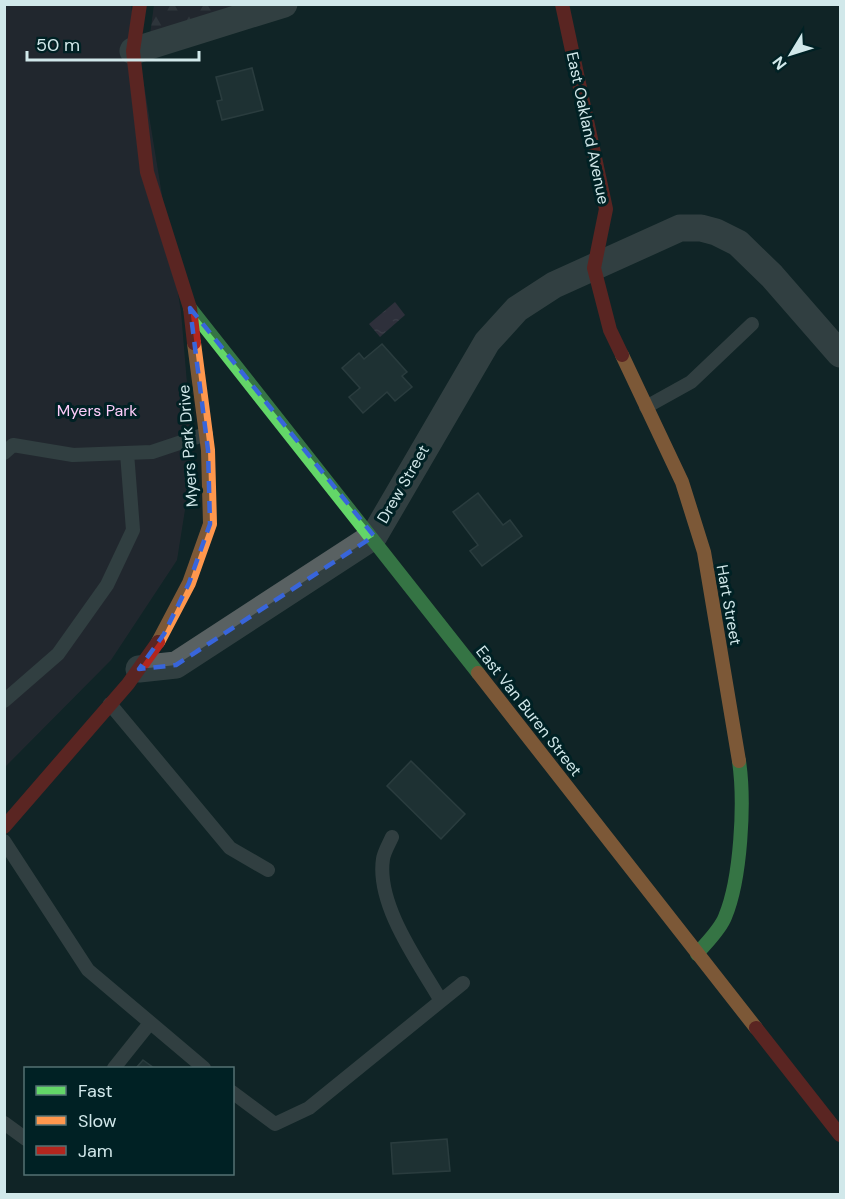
<svg xmlns="http://www.w3.org/2000/svg" width="845" height="1199" viewBox="0 0 845 1199" font-family="'DM Sans',sans-serif">
<style>
.forest{fill:url(#forest-firs)}
.park{fill:#372c39}
.water{fill:url(#water-ripples)}
.building{fill:#304244;stroke:#495a5c;stroke-width:1.5}
.lines{fill:none;stroke-linecap:round;stroke-linejoin:round}
.lane{stroke:#596162;stroke-width:14}
.street{stroke:#596162;stroke-width:27}
.fast{stroke:#63d668;stroke-width:14}
.slow{stroke:#ff974d;stroke-width:14}
.jam{stroke:#b3261e;stroke-width:14}
.marked{fill:none;stroke:#3865db;stroke-width:4.5;stroke-dasharray:12 8;stroke-linejoin:round}
.labels{text-anchor:middle;dominant-baseline:central;stroke-width:6;stroke-linejoin:round;paint-order:stroke}
.street-label{font-size:16px;fill:#d1e8ea;stroke:#002124}
.park-label{font-size:16px;fill:#fdcdfb;stroke:#002124}
</style>
<defs>
<pattern id="forest-firs" width="22" height="20" patternUnits="userSpaceOnUse" patternTransform="scale(1.5)"><rect width="22" height="20" fill="#372c39"/><path d="M5 1l3.5 6h-7zM16 11l3.5 6h-7z" fill="#534b56"/></pattern>
<pattern id="water-ripples" width="26" height="14" patternUnits="userSpaceOnUse" patternTransform="scale(1.5)"><rect width="26" height="14" fill="#533e54"/><path d="M2 4q2-2 4 0t4 0M15 11q2-2 4 0t4 0" fill="none" stroke="#6b5a6d"/></pattern>
</defs>
<rect width="100%" height="100%" fill="#102426"/>
<path class="forest" d="M154 5H254L150 35Z"/>
<path class="park" d="M5 5H131L181 312 190 420V478L177 560 111 660 5 767Z"/>
<path class="water" d="M395 302 405 315 380 337 369 324Z"/>
<path class="building" d="M252 68 263 110 222 120 217 101 222 100 216 77Z
M382 344 407 372 402 376 412 387 395 401 387 392 363 413 349 397 360 388 342 368 359 353 364 359Z
M478 493 503 525 510 520 522 536 482 566 470 551 478 545 453 512Z
M411 761 465 814 441 839 387 786Z
M143 1060 154 1068H136Z
M447 1139 450 1171 393 1174 391 1143Z"/>
<g class="lines">
<path class="lane" d="M646 407 691 382 752 324
M4 453 13 445 73 455 152 452 206 434
M4 701 58 654 107 585 133 530 127 453
M110 704 230 848 268 870
M392 837C389 844 384 852 383 859 376 905 419 963 441 1001
M4 841 88 970 204 1068
M114 1068 150 1023
M232 1092 275 1124 309 1108 463 983
M4 1123 26 1139"/>
<path class="street" d="M133 51 284 4
M139 669 176 665 374 536 487 342 517 309 554 285 680 228H701L716 232 738 243 772 276 840 354"/>
<path class="fast" d="M190 308 478 673
M697 954C706 943 720 930 725 917 741 879 745 802 739 761"/>
<path class="slow" d="M622 355 682 482 704 552 739 761
M158 642 189 583 210 524 208 450 194 343
M478 673 756 1028"/>
<path class="jam" d="M140 4 133 51 147 172 190 308 194 343
M562 4 606 209 594 268 610 330 622 355
M4 827 128 684 158 642
M756 1028 840 1135"/>
</g>
<path d="M0 0H845V1199H0ZM190 308 374 536 176 665 139 669 164 634 189 583 210 524 208 450Z" fill="#102426" fill-opacity=".55" fill-rule="evenodd"/>
<path class="marked" d="M190 308 374 536 176 665 139 669 164 634 189 583 210 524 208 450Z"/>
<g class="labels">
<g class="street-label">
<text transform="translate(588 128) rotate(78)">East Oakland Avenue</text>
<text transform="translate(188 446) rotate(-94)">Myers Park Drive</text>
<text transform="translate(403 484) rotate(-60)">Drew Street</text>
<text transform="translate(729 605) rotate(80)">Hart Street</text>
<text transform="translate(529 711) rotate(52)">East Van Buren Street</text>
</g>
<g class="park-label">
<text x="97" y="410">Myers Park</text>
</g>
</g>
<rect width="845" height="1199" fill="none" stroke="#d1e8ea" stroke-width="12"/>
<rect x="24" y="1067" width="210" height="108" fill="#002124" stroke="#547173" stroke-width="1.5"/>
<rect x="36" y="1086" width="30" height="9" fill="#63d668" stroke="#547173" stroke-width="1.5"/>
<text x="78" y="1097" font-size="18" fill="#d1e8ea">Fast</text>
<rect x="36" y="1116" width="30" height="9" fill="#ff974d" stroke="#547173" stroke-width="1.5"/>
<text x="78" y="1127" font-size="18" fill="#d1e8ea">Slow</text>
<rect x="36" y="1146" width="30" height="9" fill="#b3261e" stroke="#547173" stroke-width="1.5"/>
<text x="78" y="1157" font-size="18" fill="#d1e8ea">Jam</text>
<g transform="translate(791 54) rotate(232)" stroke="#002124" stroke-width="4.5" paint-order="stroke">
<path d="M0-4.5L10 22L0 15L-10 22Z" fill="#d1e8ea"/>
<text y="-9" font-size="16" font-weight="bold" text-anchor="middle" fill="#d1e8ea">N</text>
</g>
<path d="M27 51v9h172v-9" fill="none" stroke="#d1e8ea" stroke-width="3"/>
<text x="36" y="51" font-size="18" fill="#d1e8ea" stroke="#002124" stroke-width="4.5" paint-order="stroke">50 m</text>
</svg>
